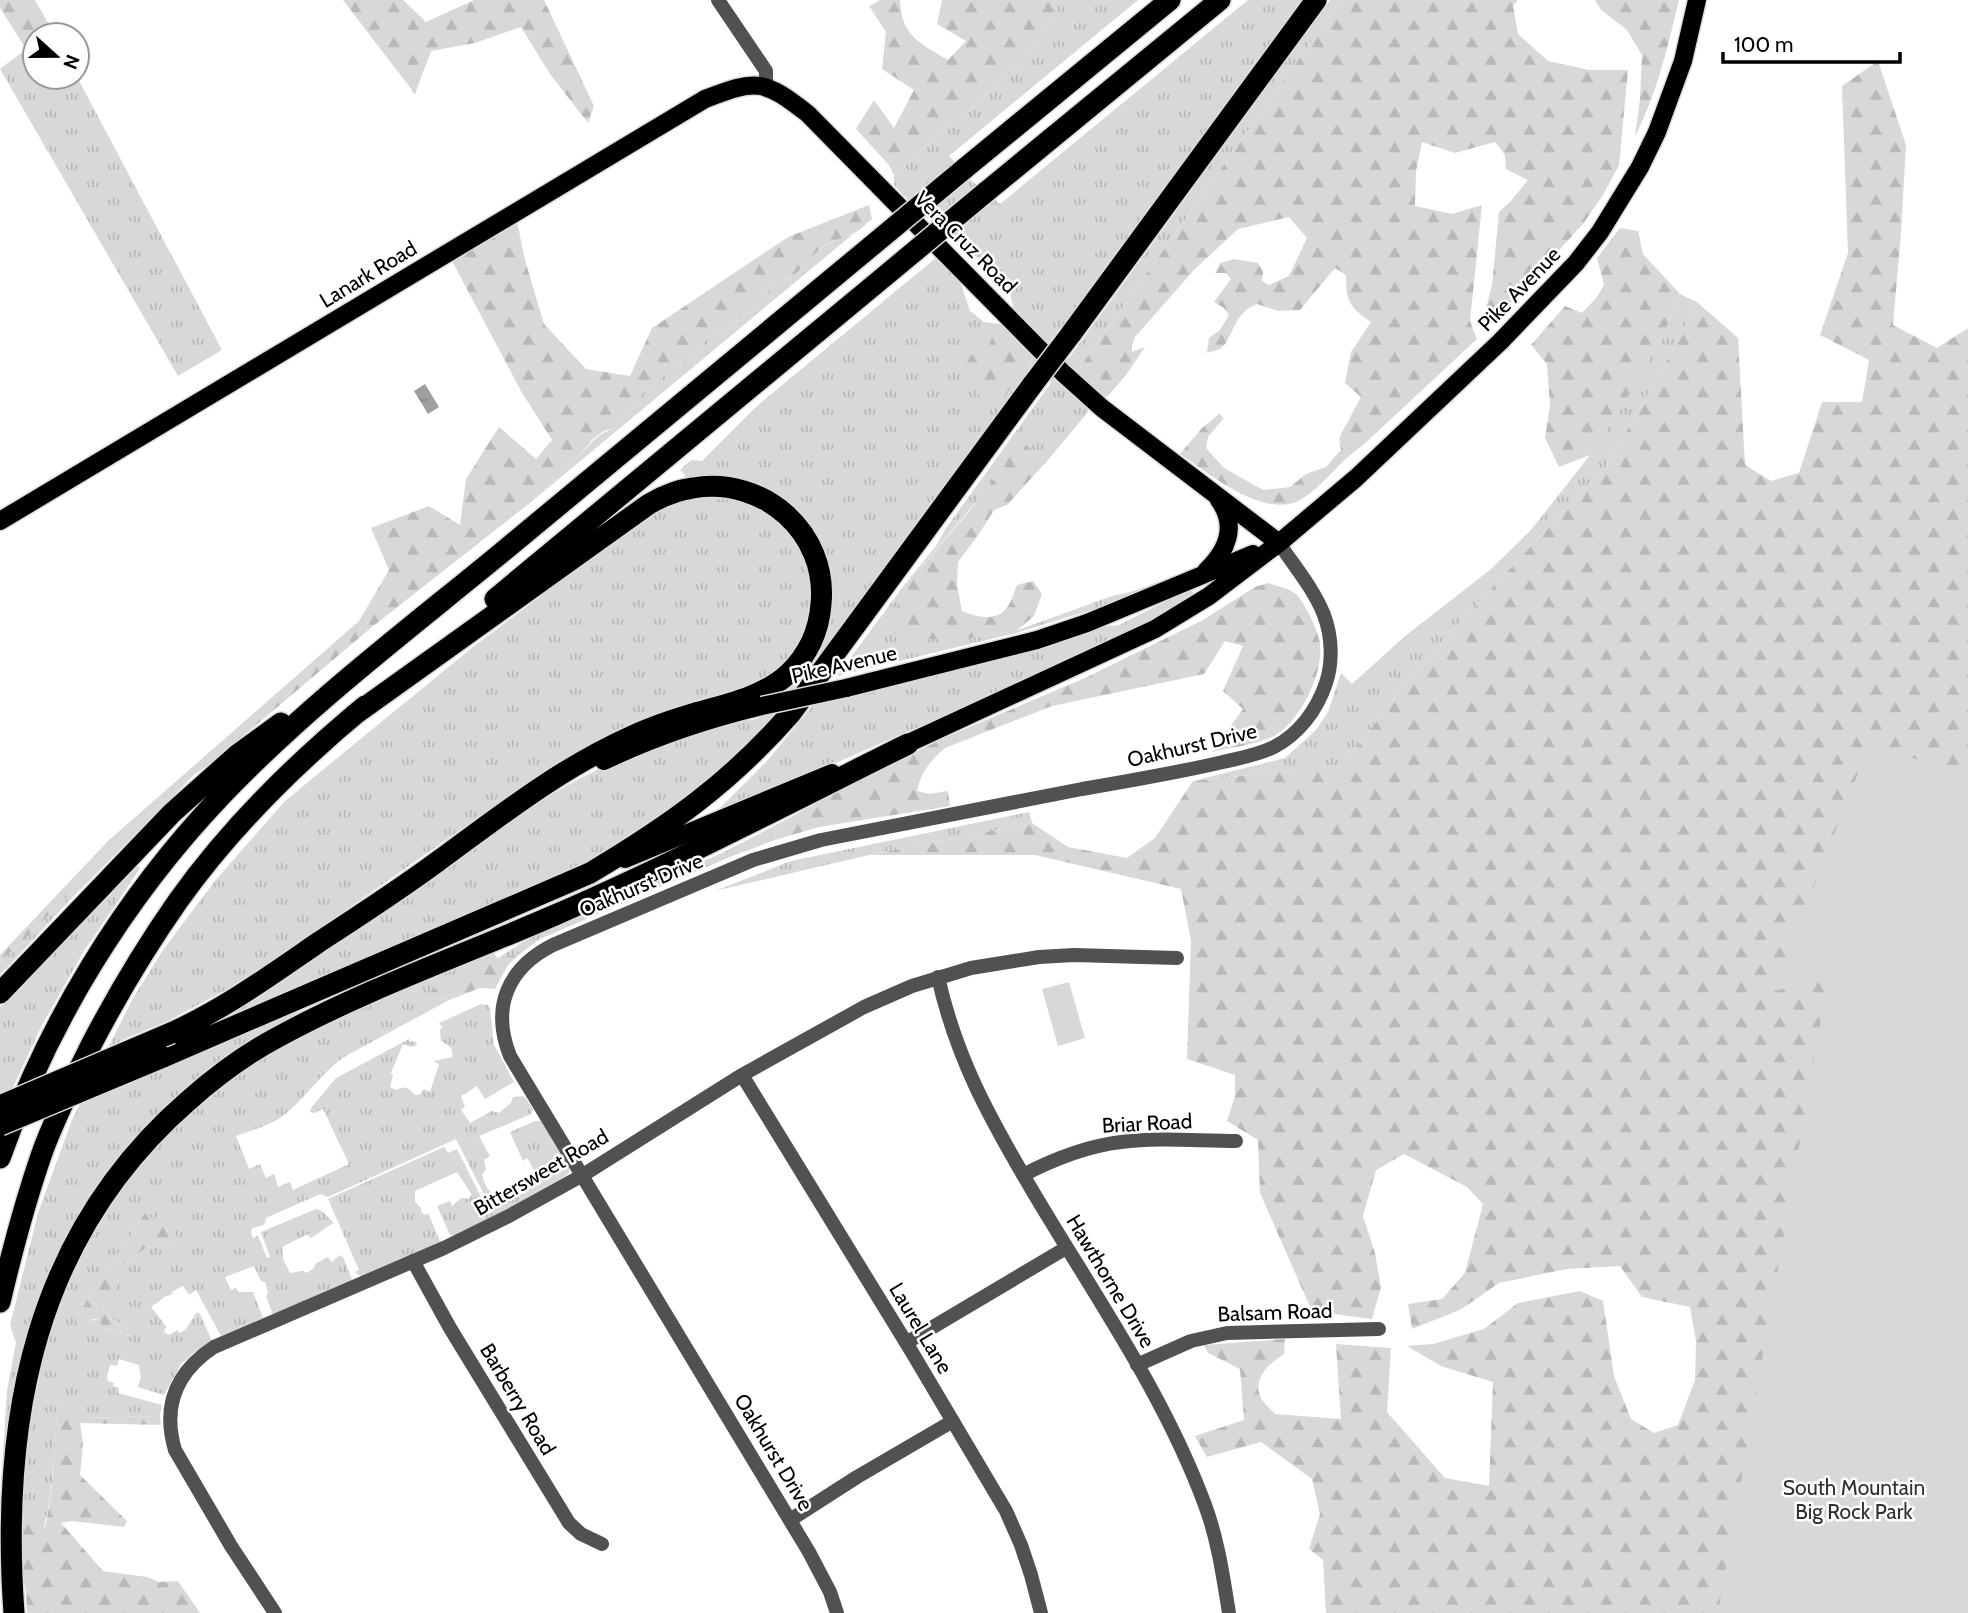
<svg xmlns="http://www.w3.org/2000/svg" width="1968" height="1613" viewBox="0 0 1968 1613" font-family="Cabin,sans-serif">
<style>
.grass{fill:url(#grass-tufts);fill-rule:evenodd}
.forest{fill:url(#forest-firs)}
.green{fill:#d8d8d8}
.water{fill:url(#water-ripples)}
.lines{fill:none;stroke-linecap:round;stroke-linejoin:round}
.major-casing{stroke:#dbdbdb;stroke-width:21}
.highway-casing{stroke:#dbdbdb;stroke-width:24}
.minor{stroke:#515151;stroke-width:14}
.major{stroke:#000;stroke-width:18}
.highway{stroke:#000;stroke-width:21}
.major-bridge-casing{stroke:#dbdbdb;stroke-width:21;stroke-linecap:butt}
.highway-bridge-casing{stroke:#dbdbdb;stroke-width:24;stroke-linecap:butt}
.major-bridge{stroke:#000;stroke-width:18}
.highway-bridge{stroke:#000;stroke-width:21}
.labels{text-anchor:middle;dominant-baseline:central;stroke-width:5;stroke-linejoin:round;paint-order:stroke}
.street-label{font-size:21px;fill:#000;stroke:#fff}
.park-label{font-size:21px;fill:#2f2f2f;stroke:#fff}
</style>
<defs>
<pattern id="grass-tufts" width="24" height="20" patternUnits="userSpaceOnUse" patternTransform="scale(1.75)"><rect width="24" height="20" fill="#d8d8d8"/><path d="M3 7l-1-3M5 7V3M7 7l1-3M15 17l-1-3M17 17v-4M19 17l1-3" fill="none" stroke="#b8b8b8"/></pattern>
<pattern id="forest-firs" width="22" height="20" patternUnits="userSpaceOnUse" patternTransform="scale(1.75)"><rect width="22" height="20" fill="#d8d8d8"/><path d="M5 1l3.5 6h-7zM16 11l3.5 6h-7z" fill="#b8b8b8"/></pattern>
<pattern id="water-ripples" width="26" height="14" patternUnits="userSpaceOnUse" patternTransform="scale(1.75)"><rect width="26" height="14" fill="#9f9f9f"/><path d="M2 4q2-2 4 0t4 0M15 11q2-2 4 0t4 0" fill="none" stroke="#878787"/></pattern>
</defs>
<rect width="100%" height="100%" fill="#fff"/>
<path class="grass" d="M1062 0H1138L949 156 973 182 1000 204 1248 0H1305L1062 329H1060L1050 341 1069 358 1330 0H1341L1076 373 1014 311 1008 284 993 265 967 252 954 243 902 194 894 185V175L1026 59Z
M35 42V77H77L222 350 178 376 0 69Z
M852 235 531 502C545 488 561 474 575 460 591 444 595 434 618 427L630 406 651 385 691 356 711 335 722 331 748 313 777 281C797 280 807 260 822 248 831 241 841 237 852 235Z
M937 257 960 281 970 311 984 322 1000 324 1006 327 1088 407V412L1047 461 1025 444 906 585 958 640 1015 631 1109 597 1137 590 1194 568 1212 554 1220 535 1215 510 1219 517 1222 541 1206 562 1190 573 1098 608 1016 633 837 676 905 584 936 546 946 528 1051 383 1032 365 1023 378 1025 380 773 721 727 768 646 830 596 858 414 939 220 1021 226 1014C309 964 386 907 465 853 501 828 538 801 577 780 631 751 683 736 741 719 764 726 774 703 785 688 796 673 813 657 822 641 840 607 833 559 812 528 801 510 777 493 758 485 733 475 709 478 683 481L685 475 680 470 691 460 702 461 757 406Z
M1680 294 1697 302 1667 361 1606 467 1468 613 1396 696 1339 770H1300L1193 781 1285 758 1316 730 1328 712 1341 673 1352 684 1404 637 1491 569 1531 530 1590 455 1666 329Z
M695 496H737L780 518 809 561 814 609 799 647 777 672 753 686 642 723 581 750 523 786 250 977 166 1022 122 1040 105 1073 96 1097 284 1017 316 1006 286 1020 247 1044 181 1094 122 1154 92 1196 71 1229 55 1262 7 1471 2 1470 7 1390 16 1343 10 1325 38 1213 72 1120 132 1000 163 950 214 882 285 801 325 768 473 647 578 568 661 509 678 501Z
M1192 588 1193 596 1106 645 783 786 714 814 768 760 813 705 996 658 1108 626 1119 625Z
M195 774 71 899 0 975V961L16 948 147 816Z
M1029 812 1032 823 869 855 715 891 791 861Z
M776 825 775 840 730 857 540 939 520 954 498 958 428 997 449 1000 344 1057C320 1074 305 1099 283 1116 269 1126 252 1130 236 1136L249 1169 260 1164 266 1178 274 1174 278 1187 290 1182 293 1190 349 1164 323 1109 315 1113 310 1112 311 1108 336 1078 409 1039V1041L416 1042 417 1045 412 1047 403 1044 391 1073 393 1076 390 1087 397 1090C405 1084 411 1090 415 1095H419L424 1089 430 1092 439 1064 434 1061 452 1057C454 1048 448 1045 441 1041L440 1030 442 1027 439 1023 481 1004 488 1005 490 1009 494 1045 514 1082 485 1099 477 1086 461 1096 465 1107 461 1110 470 1123 492 1111 499 1113 511 1103 513 1097 524 1096 533 1109 531 1114 479 1136 490 1156 484 1160 486 1169 482 1175C485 1185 487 1192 497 1195L509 1191 511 1186 517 1187 536 1174 527 1158 523 1161 510 1132 535 1121H541L569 1167V1173L564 1177 499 1214 455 1236 450 1235 437 1206 450 1201 452 1206 461 1198 468 1199 472 1195 457 1172 415 1191V1202L421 1208V1212L425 1215 428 1213 440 1241 438 1244 361 1277 355 1272 359 1270 328 1199 444 1147 448 1153 457 1149 489 1213 493 1212 456 1139 328 1197 320 1194 266 1218 264 1225 252 1228 251 1232 253 1238 258 1236 267 1258 270 1257 261 1232 316 1209 322 1211 334 1223C324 1227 320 1234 310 1238L308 1234 282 1247 283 1259 290 1273 302 1271 307 1273 314 1268 315 1264 328 1257 332 1262 337 1257 342 1255 352 1279V1281L273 1315 266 1296 268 1292 265 1282 261 1281 254 1266 225 1277 231 1290 235 1288 239 1292H253L263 1318 221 1336 196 1290 189 1295 183 1286 173 1291 171 1295 166 1296 151 1307 166 1326 164 1332 169 1335 177 1330 179 1333 185 1330 197 1312 200 1314 212 1341 192 1354 184 1362H182L164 1395 138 1387 141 1377 139 1365 119 1359 117 1366 110 1365 107 1377 108 1381 114 1383 113 1386 119 1388 118 1393 162 1405 160 1416 75 1418 58 1400C54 1442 55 1486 44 1527L22 1508C25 1469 25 1430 33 1391 46 1326 76 1251 114 1196 132 1170 155 1147 178 1125 202 1100 230 1076 260 1058 333 1014 414 985 491 951L498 958 523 942 550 929 722 853ZM163 1206 177 1239 144 1249 120 1267 117 1284 102 1308 107 1316 131 1330V1336L114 1330 101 1328V1320L77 1321 87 1300 146 1212 154 1222Z
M136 865 140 867 139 870 84 951 42 1025 0 1115V1007Z"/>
<path class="forest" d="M0 0H35L52 30 45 35H35V42L26 49 0 8Z
M343 0H403L426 22 474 0H544L594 106 588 123 550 74 521 27 475 43 431 51 415 94Z
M880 0H900C901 36 920 43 948 60L966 41 937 24 942 0H1062L1026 59 894 175 889 165 856 129 874 100 894 128 914 90 882 69 886 32 869 6Z
M1341 0H1518L1513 6 1518 34 1548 61 1589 70H1628L1619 165 1603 195 1583 224 1492 323 1486 309 1492 285 1499 212 1510 202 1528 180 1506 169 1505 155 1495 142 1455 153 1422 142 1416 171 1415 206 1452 214 1482 205 1470 321 1477 339 1361 447C1339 461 1323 487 1300 500 1265 520 1208 473 1180 454L1202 428 1219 414 1224 418 1208 437 1206 448 1224 468 1263 490 1290 487 1306 474 1326 467 1341 450 1339 438 1361 397 1345 383 1351 352 1371 322C1349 307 1346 301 1346 275L1335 268 1300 310 1278 311 1257 304 1247 309 1238 319 1226 343 1220 349 1207 353 1209 338 1220 330 1229 315 1224 308 1214 302 1231 279 1226 273H1215L1220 263 1234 259 1258 263 1263 272 1262 281 1269 285 1289 276 1307 238 1289 217 1238 229 1194 270 1135 337 1132 346V352L1145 347 1126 375 1107 397 1105 396 1103 399 1076 373Z
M1595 0H1679C1668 46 1657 94 1635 136L1640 99 1642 55 1627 30 1601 10Z
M1878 61 1906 145 1901 232 1893 325 1937 348 1968 328V1613H1326L1323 1560 1309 1549 1320 1514 1312 1479 1261 1442 1207 1457 1195 1436 1244 1420 1240 1369 1208 1353 1204 1345 1285 1339 1284 1354C1270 1363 1253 1377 1260 1396 1262 1402 1270 1408 1275 1414L1341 1419 1336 1344 1391 1348 1387 1412 1445 1478 1489 1486 1493 1382 1441 1366 1407 1346 1433 1344 1484 1329 1518 1303 1580 1291 1603 1301 1614 1376 1631 1419 1654 1433 1678 1425 1695 1380 1696 1341 1690 1307 1642 1297 1620 1266 1567 1269 1499 1283 1460 1310 1412 1329 1408 1304 1442 1299 1465 1273 1483 1204 1467 1187 1404 1154 1376 1170 1363 1216 1375 1253 1381 1287 1372 1319 1312 1311 1260 1193 1258 1140 1227 1121 1235 1096V1075L1187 1059 1191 941 1181 889 1035 855H869L1032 823 1068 847 1127 858 1155 838 1193 781 1300 770H1339L1396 696 1468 613 1606 467 1667 361 1697 302 1738 338 1745 465 1771 481 1799 473 1822 402H1862L1869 360 1820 335 1848 253 1842 86Z
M869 205 872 219C865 224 858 233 850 235 838 240 831 240 820 249 807 261 796 280 777 281L748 313 722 331 711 335 691 356 651 385 630 406 618 427 604 431 593 439 576 459 531 502 372 627 210 764 195 774 147 816 16 948 0 961V955L108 841 359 621 389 570 371 528 429 506 460 525 466 479 499 427 536 459 552 440 521 391 452 261 517 221 525 260 544 324 586 369 630 376 652 328 788 237Z
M1620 228 1638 231 1643 254 1680 294 1666 329 1635 385 1590 455 1559 467 1545 438 1550 405 1547 364 1531 345 1565 306 1582 313 1597 297 1604 285 1597 258Z
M995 332 1007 339 1030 358 999 406 982 404 976 385 975 373 966 363 978 347 989 346Z
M1025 444 1047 461 1007 505 994 510 979 534 958 562 957 585 962 611C977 617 997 623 1008 606 1012 600 1014 592 1017 585L1033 581 1042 594 1034 616 1016 631 958 640 928 639 893 633 896 609 906 585 967 514 986 490 1013 448Z
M1268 583C1277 586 1292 589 1297 595 1305 604 1319 632 1320 644 1323 673 1303 715 1279 733 1266 743 1230 748 1212 752L1243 709 1223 691 1243 646 1225 641 1204 674 1052 706 945 748C930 761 921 772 917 791L930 794 948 791 950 806 819 827 775 840 776 825 859 780 946 737 1085 678 1203 620 1255 587Z
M520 954 508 965 495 989 480 988 449 1000 428 997 426 994 498 958Z
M163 1206 173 1213 177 1239 144 1249 120 1267 118 1284 102 1308 107 1316 131 1330 132 1336 114 1330 101 1328V1320L92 1319 89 1327 76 1322 87 1300 146 1212 154 1221Z
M58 1399 75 1418 160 1416 161 1425 80 1423 83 1443 80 1475 127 1521 124 1527 72 1521 61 1523 103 1571 147 1577 159 1582 178 1581 200 1613H27L26 1592 22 1573V1508L45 1527C55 1485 54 1442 58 1399Z"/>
<path class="green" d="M1868 747 1968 772V1613H1718L1828 980 1773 991Z
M1069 982 1085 1038 1058 1046 1042 989Z"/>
<path class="water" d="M425 384 439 407 428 414 414 391Z"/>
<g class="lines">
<defs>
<path id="major" d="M0 521 705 99C757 79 763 79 808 114L1063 373 1102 408 1279 543
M1206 571C1227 551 1238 526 1219 500
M846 688 1037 640 1087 623 1253 554
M898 748 1155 629 1209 596 1279 543 1356 478 1500 342 1576 263 1600 232 1640 167 1657 132 1683 61 1697 0
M604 761C654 737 708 719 762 706
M625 859 832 773"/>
<path id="highway" d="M964 169 1170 0
M986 192 1220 0
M1071 334 1316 0
M495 599 885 276
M0 993 172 813 237 755 281 723
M171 1033C224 1009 271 975 319 942 359 916 399 890 437 862 500 816 560 768 632 736 651 727 672 720 692 714 724 705 763 697 788 674 808 655 819 631 821 604 828 533 764 476 693 488 677 490 663 496 649 504L354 715
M163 1057 590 873C669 826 730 783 791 713L1033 384
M0 1158C47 1024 123 899 221 796 306 707 405 632 500 554 621 453 742 353 863 253
M0 1302C12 1251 25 1202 42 1153 55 1117 73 1082 90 1047 116 997 145 948 178 901 230 828 296 763 365 706
M14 1613C0 1418 35 1234 188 1101 215 1077 246 1054 278 1037 366 989 463 955 555 915 675 863 791 802 908 744"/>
</defs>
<use href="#major" class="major-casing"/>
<use href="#highway" class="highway-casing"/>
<path class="minor" d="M718 0 766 71V86
M938 977C956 1057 988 1115 1029 1185 1090 1289 1163 1391 1205 1505 1218 1540 1223 1576 1229 1613
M742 1075 910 1349 1006 1511 1021 1545 1031 1575 1041 1613
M1023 1175C1054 1159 1087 1146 1121 1142 1159 1137 1198 1141 1236 1141
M413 1261 450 1328 569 1523 581 1534 602 1544
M906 1343 1066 1248
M1137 1365 1191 1341 1227 1333 1379 1329
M790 1520 857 1477 953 1421
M275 1613 231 1546 175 1450C162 1406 176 1372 214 1347L444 1248 509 1216 583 1175 742 1075 864 1007 912 986 971 968 1039 957 1074 955 1177 958
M837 1613 830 1592 809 1552 510 1056C491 1008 507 968 553 945L753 860 821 840C908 823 995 806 1082 789 1129 781 1176 773 1223 762 1240 758 1258 755 1274 747 1299 734 1317 710 1326 683 1333 662 1332 636 1324 615 1314 589 1294 566 1279 543"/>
<use href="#major" class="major"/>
<use href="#highway" class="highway"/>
<defs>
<path id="major-bridge" d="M762 706 846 688"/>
<path id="highway-bridge" d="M863 253 964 169
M885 276 986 192
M1033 384 1071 334
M0 1106 171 1033
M0 1125 163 1057"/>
</defs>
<use href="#major-bridge" class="major-bridge-casing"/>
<use href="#highway-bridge" class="highway-bridge-casing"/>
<use href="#major-bridge" class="major-bridge"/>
<use href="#highway-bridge" class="highway-bridge"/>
</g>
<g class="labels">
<g class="street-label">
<text transform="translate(966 242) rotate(45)">Vera Cruz Road</text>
<text transform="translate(368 274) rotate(-31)">Lanark Road</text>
<text transform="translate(1519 289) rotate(-46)">Pike Avenue</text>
<text transform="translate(844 664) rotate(-13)">Pike Avenue</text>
<text transform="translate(1192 745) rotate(-13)">Oakhurst Drive</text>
<text transform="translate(641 885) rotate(-23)">Oakhurst Drive</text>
<text transform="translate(1147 1123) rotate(-3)">Briar Road</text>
<text transform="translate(541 1172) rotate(-30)">Bittersweet Road</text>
<text transform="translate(1111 1281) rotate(59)">Hawthorne Drive</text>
<text transform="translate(1275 1312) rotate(-2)">Balsam Road</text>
<text transform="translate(921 1328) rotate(59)">Laurel Lane</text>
<text transform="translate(518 1399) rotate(59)">Barberry Road</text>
<text transform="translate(774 1452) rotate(59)">Oakhurst Drive</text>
</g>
<g class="park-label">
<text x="1854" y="1487">South Mountain<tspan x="1854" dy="24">Big Rock Park</tspan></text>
</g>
</g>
<g transform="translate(56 56) rotate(111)"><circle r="33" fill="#ffffff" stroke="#999999" stroke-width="2"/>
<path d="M0-5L12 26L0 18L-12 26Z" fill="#000000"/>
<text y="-10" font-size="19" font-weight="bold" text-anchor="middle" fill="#000000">N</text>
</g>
<path d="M1723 52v10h177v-10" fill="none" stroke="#000000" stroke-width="3.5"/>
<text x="1734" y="52" font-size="21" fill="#000000" stroke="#ffffff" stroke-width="5" paint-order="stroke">100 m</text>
</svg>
